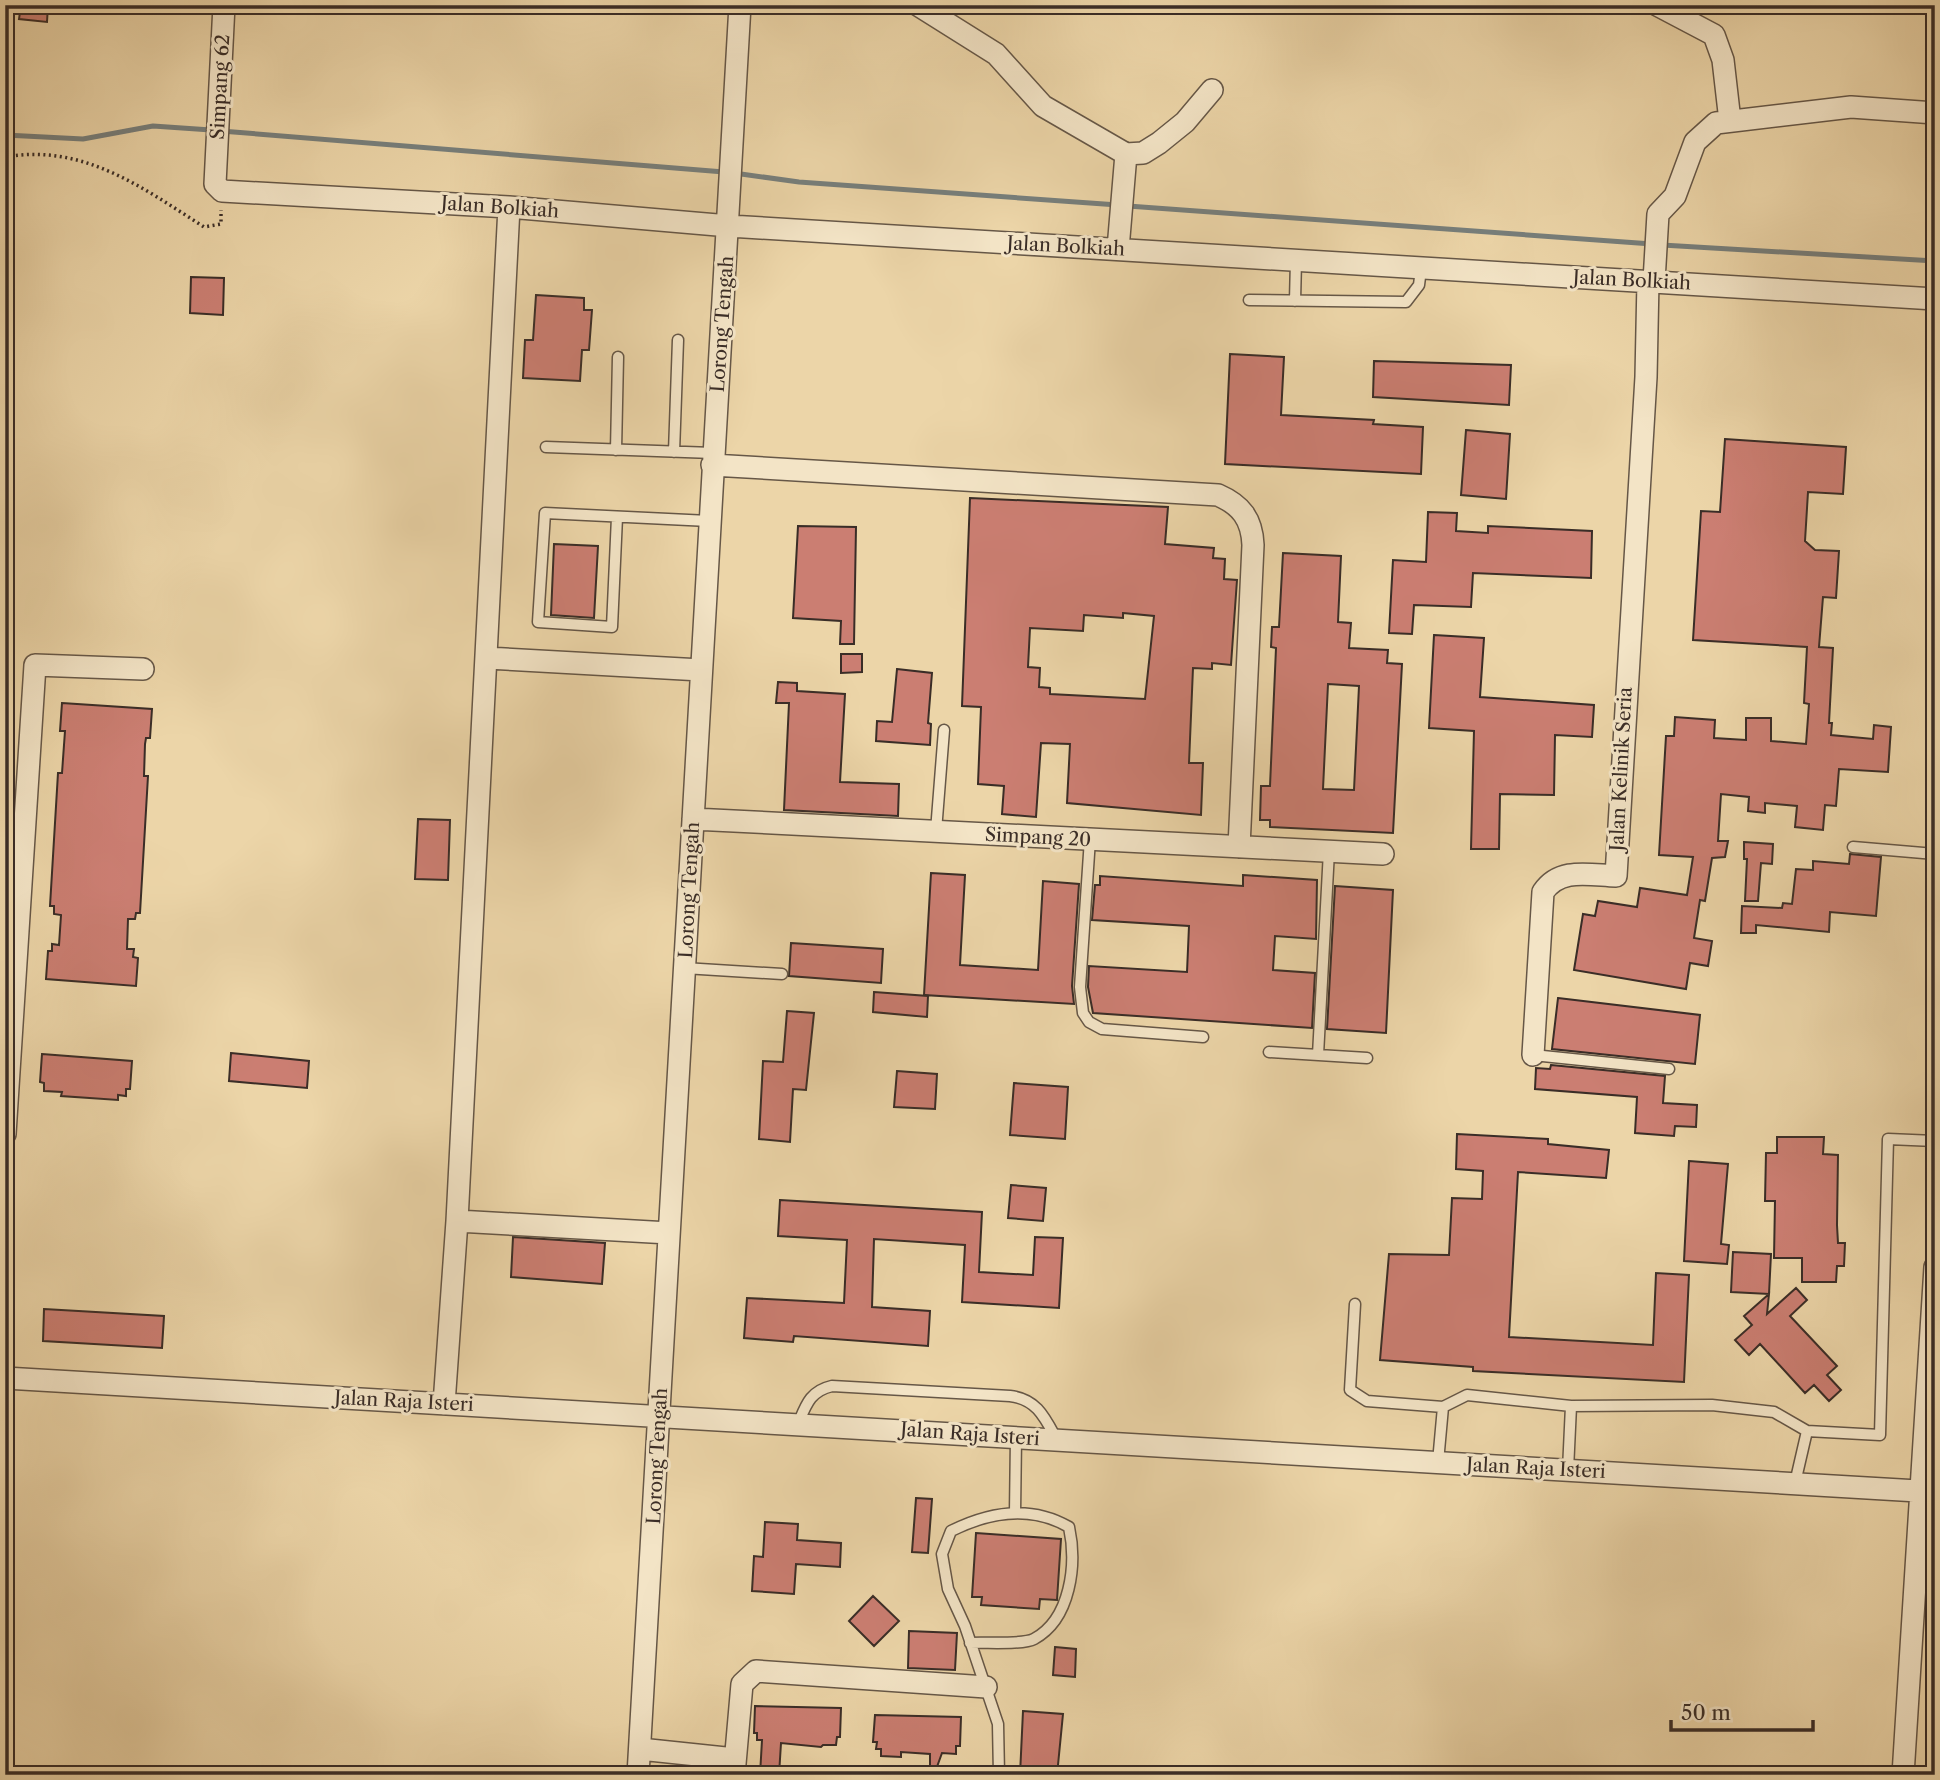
<svg xmlns="http://www.w3.org/2000/svg" width="1940" height="1780" viewBox="0 0 1940 1780" font-family="'Libre Caslon Text',serif">
<style>
.lines{fill:none;stroke-linecap:round;stroke-linejoin:round}
.stream{stroke:#777f7c;stroke-width:5}
.building{fill:#cb7e72;stroke:#3a2d27;stroke-width:2;fill-rule:evenodd}
.service-casing{stroke:#665747;stroke-width:13}
.minor-casing{stroke:#665747;stroke-width:24}
.path{stroke:#3a2d27;stroke-width:3.5;stroke-dasharray:2 3.5;stroke-linecap:butt}
.service{stroke:#f3e4c6;stroke-width:10}
.minor{stroke:#f3e4c6;stroke-width:21}
.labels{text-anchor:middle;dominant-baseline:central;stroke-width:6;stroke-linejoin:round;paint-order:stroke}
.street-label{font-size:19px;fill:#3a2d27;stroke:#f3e4c6}
</style>
<rect width="100%" height="100%" fill="#ecd5a8"/>
<filter id="stains"><feTurbulence type="fractalNoise" baseFrequency=".00286" numOctaves="4"/><feColorMatrix values="0 0 0 0 .2 0 0 0 0 .09 0 0 0 0 .02 0 0 0 .5 -.17"/></filter>
<radialGradient id="worn" r=".72"><stop offset=".6" stop-color="#630" stop-opacity="0"/><stop offset="1" stop-color="#630" stop-opacity=".3"/></radialGradient>
<g class="lines">
<path class="stream" d="M221 131 724 172
M5 135 83 139 153 126 211 130
M734 173 799 182 1118 205
M1128 206 1652 244
M1662 245 1935 261"/>
</g>
<path class="building" d="M21 5H48L47 22 19 19Z
M191 277 224 278 223 315 190 313Z
M536 295 584 298V310H592L589 350H582L580 381 523 378 525 340H533Z
M1230 354 1284 357 1281 415 1374 420 1373 424 1423 427 1421 474 1225 464Z
M1374 361 1511 365 1509 405 1373 397Z
M1466 430 1510 434 1506 499 1461 495Z
M1725 439 1846 447 1843 494 1808 492 1805 541 1815 550 1839 551 1836 598 1823 597 1819 647 1833 648 1829 723H1832L1831 735 1873 739 1874 725 1891 727 1888 772 1839 769 1836 806 1825 805 1823 830 1795 827 1797 806 1765 803V813L1748 811 1749 797 1721 794 1718 841H1728L1725 857 1712 858 1705 901 1700 900 1694 938 1712 941 1708 966 1690 963 1686 989 1574 970 1583 914 1595 916 1598 901 1637 907 1640 888 1687 895 1693 857 1659 855 1666 736H1674L1675 717 1715 720 1714 738 1746 740V718H1771V741L1806 744 1809 704 1804 703 1807 647 1693 640 1701 511 1720 512Z
M970 498 1168 507 1165 544 1214 548 1213 558 1225 559 1224 579 1237 580 1231 665 1212 663V669L1193 668 1189 763H1203L1201 815 1067 803 1070 744 1041 743 1036 817 1002 814 1004 786 978 784 981 707 962 706ZM1123 613 1154 616 1145 699 1050 694V688L1039 687 1040 668 1028 667 1030 628 1083 631 1084 615 1123 618Z
M1428 512 1457 513 1456 531 1488 533V526L1592 531 1591 578 1473 573 1471 607 1414 605 1412 634 1389 633 1393 560 1426 562Z
M798 526 856 527 854 644H840L841 621 793 618Z
M554 544 598 546 594 618 551 615Z
M1283 553 1341 556 1338 622 1351 623 1349 648 1388 650 1387 663 1402 664 1393 833 1270 827V820H1260L1261 786H1270L1276 648 1271 647 1272 627H1279ZM1328 684 1359 686 1354 790 1323 789Z
M1434 635 1484 638 1480 697 1594 705 1592 737 1555 735 1554 795 1500 794 1499 849H1471L1474 731 1429 728Z
M841 654H862V672L841 673Z
M897 669 932 673 928 723 931 724 930 745 876 741 877 721 892 722Z
M778 682 797 683V691L845 694 840 782 899 784 898 816 784 810 789 703H776Z
M62 703 152 709 150 738H146L145 744 144 776H148L140 913H136L135 919H128L127 949H134L133 957 138 958 136 986 46 979 48 951H52V944L59 945 61 915 54 914V906H50L58 773H62L65 731H60Z
M418 819 450 820 448 880 415 879Z
M1744 842 1773 844 1772 864 1761 863 1758 901H1745L1747 859H1744Z
M1850 854 1881 857 1876 916 1830 912 1829 932 1756 925V933H1741L1742 906 1782 908 1783 903 1792 904 1796 869 1813 870V861L1849 864Z
M931 873 965 875 960 965 1038 970 1043 881 1079 884 1072 986 1074 1004 924 995Z
M1243 875 1317 880 1316 939 1275 936 1273 970 1315 973 1312 1028 1093 1013 1088 987 1089 966 1187 972 1189 926 1092 920 1095 885H1100V876L1243 886Z
M1335 886 1393 890 1386 1033 1327 1029Z
M791 943 883 949 881 983 789 976Z
M874 992 928 996 927 1017 873 1012Z
M1558 998 1700 1015 1695 1064 1552 1049Z
M787 1011 814 1013 806 1090 793 1089 790 1142 759 1139 763 1061 783 1062Z
M231 1053 309 1061 307 1088 229 1081Z
M42 1054 132 1061 130 1089H126V1096L118 1095V1100L61 1096 62 1092 44 1091V1083L40 1082Z
M1551 1065 1665 1076 1663 1103 1697 1105 1696 1127 1675 1126 1674 1136 1635 1133 1637 1097 1535 1089 1536 1068 1550 1069Z
M897 1071 937 1074 935 1109 894 1107Z
M1014 1083 1068 1087 1065 1139 1010 1135Z
M1457 1134 1548 1139V1144L1609 1150 1606 1178 1518 1172 1509 1337 1653 1345 1656 1273 1689 1275 1684 1382 1473 1371V1367L1380 1360 1389 1254 1449 1255 1452 1198 1482 1199 1483 1171 1456 1169Z
M1777 1137H1824L1823 1154 1838 1155 1837 1225 1838 1243H1845L1844 1266H1837L1836 1282H1802V1258H1774L1775 1201H1765L1766 1153H1777Z
M1689 1161 1728 1164 1721 1244 1729 1245 1727 1264 1684 1261Z
M1011 1185 1046 1188 1043 1221 1008 1218Z
M780 1200 982 1212 979 1272 1033 1275 1035 1237 1063 1238 1059 1308 962 1302 965 1245 874 1239 872 1307 930 1311 928 1346 794 1336 793 1342 744 1338 747 1298 844 1303 847 1240 778 1236Z
M513 1237 605 1243 602 1284 511 1277Z
M1733 1252 1771 1254 1769 1294 1731 1292Z
M1796 1288 1807 1300 1790 1316 1837 1366 1827 1375 1841 1390 1829 1401 1814 1385 1805 1393 1760 1344 1749 1355 1735 1340 1752 1325 1744 1316 1769 1294 1767 1314Z
M44 1309 164 1316 162 1348 43 1341Z
M916 1498 932 1499 928 1553 912 1552Z
M765 1522 798 1524 797 1540 841 1543 840 1567 796 1564 794 1594 752 1591 754 1556 763 1557Z
M976 1533 1061 1539 1057 1600 1040 1599 1039 1609 981 1605 982 1597H972Z
M873 1596 899 1621 874 1646 849 1621Z
M909 1631 957 1633 955 1670 908 1668Z
M1055 1647 1076 1649 1075 1677 1053 1675Z
M755 1706 841 1708 840 1737H837L836 1745H823L821 1747 781 1743 779 1775H760L762 1740H757V1733H754Z
M1023 1711 1063 1714 1057 1775H1020Z
M875 1715 961 1717 960 1746H956V1754L942 1753 934 1775H930V1754L901 1752V1757L881 1756V1749H876L877 1742H873Z"/>
<g class="lines">
<defs>
<path id="service" d="M1249 300 1406 302 1419 285 1421 269
M1295 301 1296 260
M546 447 713 453
M616 450 618 357
M674 452 678 340
M617 517 612 627 538 622 545 513 709 521
M936 831 944 730
M1090 839 1080 987 1083 1013 1089 1022 1102 1029 1203 1037
M1853 847 1935 854
M684 968 782 974
M1269 1052 1367 1058
M1318 1055 1329 851
M1533 1055 1669 1069
M1355 1304 1350 1390 1367 1401 1443 1407 1467 1395 1571 1406 1712 1405 1774 1412 1807 1431
M798 1424C806 1405 810 1391 832 1386L1010 1396C1037 1399 1045 1418 1057 1440
M1438 1462 1443 1407
M1568 1470 1571 1406
M1795 1483 1807 1431 1880 1435 1888 1139 1935 1141
M1015 1513 1016 1437
M970 1643C984 1642 1023 1645 1034 1639 1071 1619 1077 1564 1069 1527 1031 1505 989 1512 951 1531L942 1554 948 1589 965 1626 998 1724 999 1775"/>
<path id="minor" d="M224 5 215 184 222 191 509 207 729 226 1935 299
M918 5 996 54 1043 106 1126 154 1143 153 1159 143 1185 122 1212 90
M1657 5 1714 35 1723 60 1730 121
M1118 249 1126 154
M1654 281 1658 214 1675 196 1695 142 1716 123 1851 107 1935 113
M712 465 1218 495C1241 505 1252 519 1253 545L1239 847
M487 658 701 670
M693 819 1383 854
M1533 1055 1543 892C1560 867 1589 875 1616 876L1646 377 1648 281
M5 1134 35 665 143 669
M457 1221 669 1233
M5 1378 1935 1492
M444 1404 457 1221 509 207
M640 1749 735 1759
M638 1775 740 5
M734 1775 742 1684 756 1671 986 1687
M1903 1775 1935 1267"/>
</defs>
<use href="#service" class="service-casing"/>
<use href="#minor" class="minor-casing"/>
<path class="path" d="M5 157C83 143 143 188 204 227L221 224V210"/>
<use href="#service" class="service"/>
<use href="#minor" class="minor"/>
</g>
<g class="labels">
<g class="street-label">
<text transform="translate(220 87) rotate(-87)">Simpang 62</text>
<text transform="translate(500 207) rotate(4)">Jalan Bolkiah</text>
<text transform="translate(1066 246) rotate(3)">Jalan Bolkiah</text>
<text transform="translate(1632 280) rotate(3)">Jalan Bolkiah</text>
<text transform="translate(722 324) rotate(-86)">Lorong Tengah</text>
<text transform="translate(1621 769) rotate(-87)">Jalan Kelinik Seria</text>
<text transform="translate(1038 837) rotate(3)">Simpang 20</text>
<text transform="translate(689 890) rotate(-87)">Lorong Tengah</text>
<text transform="translate(404 1401) rotate(3)">Jalan Raja Isteri</text>
<text transform="translate(970 1434) rotate(4)">Jalan Raja Isteri</text>
<text transform="translate(657 1456) rotate(-87)">Lorong Tengah</text>
<text transform="translate(1536 1468) rotate(3)">Jalan Raja Isteri</text>
</g>
</g>
<rect width="1940" height="1780" fill="none" stroke="#ecd5a8" stroke-width="28"/>
<rect x="7" y="7" width="1926" height="1766" fill="none" stroke="#3a2d27" stroke-width="3.5"/>
<rect x="14" y="14" width="1912" height="1752" fill="none" stroke="#3a2d27" stroke-width="2"/>
<path d="M1671 1720v10h142v-10" fill="none" stroke="#3a2d27" stroke-width="3.5"/>
<text x="1681" y="1720" font-size="21" fill="#3a2d27" stroke="#f3e4c6" stroke-width="5" paint-order="stroke">50 m</text>
<rect width="100%" height="100%" filter="url(#stains)"/>
<rect width="100%" height="100%" fill="url(#worn)"/>
</svg>
